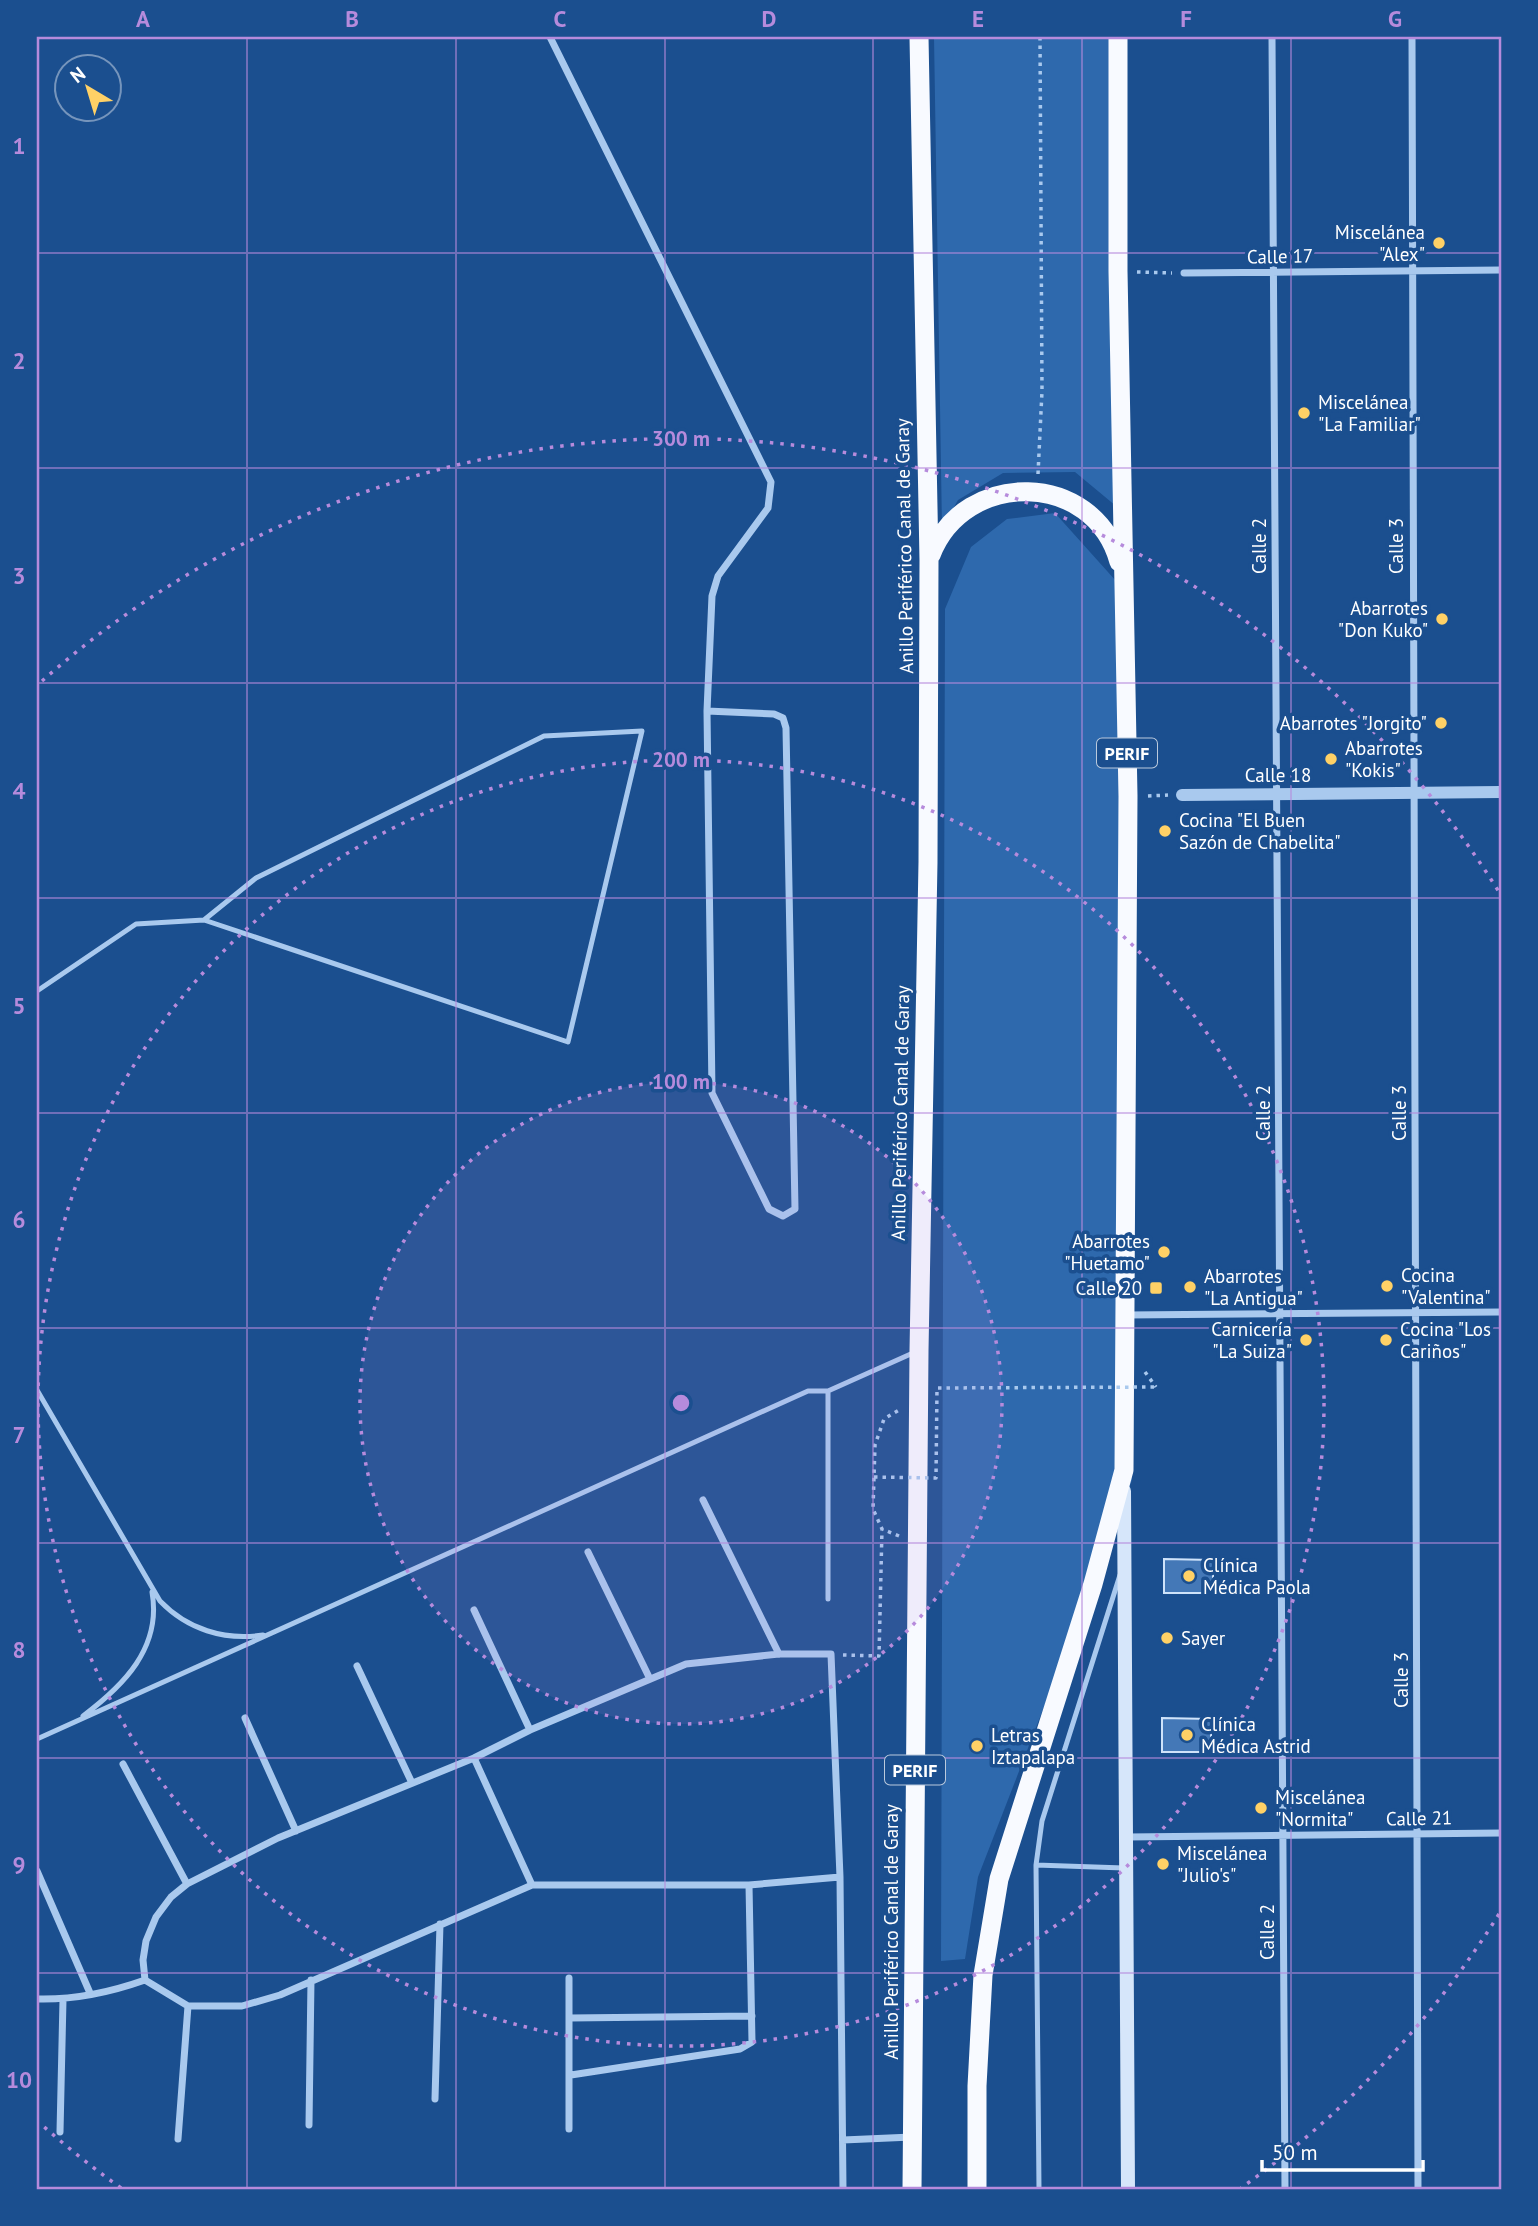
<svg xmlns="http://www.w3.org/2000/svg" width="1538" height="2226" viewBox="0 0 1538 2226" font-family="'PT Sans',sans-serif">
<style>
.green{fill:#2e69ad}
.building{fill:#4478b7;stroke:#cfe3fa;stroke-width:2}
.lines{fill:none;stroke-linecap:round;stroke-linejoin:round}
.path{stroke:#a9c9ee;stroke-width:3.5;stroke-dasharray:3.5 5;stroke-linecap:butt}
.service{stroke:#a9c9ee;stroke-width:5}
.minor{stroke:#a9c9ee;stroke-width:7}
.tertiary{stroke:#a9c9ee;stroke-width:12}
.secondary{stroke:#d6e6fa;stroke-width:14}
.trunk{stroke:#f8faff;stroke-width:19}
.path-bridge{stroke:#a9c9ee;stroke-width:3.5;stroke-dasharray:3.5 5;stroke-linecap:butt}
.grid{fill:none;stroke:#b68bdc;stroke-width:2;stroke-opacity:0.55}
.ring{fill:none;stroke:#b68bdc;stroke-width:3.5;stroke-dasharray:3.5 7}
.poi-dot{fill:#ffd166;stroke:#1b4f8f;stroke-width:2.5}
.labels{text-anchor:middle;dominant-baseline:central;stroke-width:7;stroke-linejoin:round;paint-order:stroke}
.shield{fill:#1b4f8f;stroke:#bbcadd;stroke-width:2}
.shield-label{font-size:18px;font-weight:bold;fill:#fff}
.poi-label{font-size:19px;fill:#fff;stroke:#1b4f8f;text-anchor:start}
.street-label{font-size:19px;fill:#fff;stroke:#1b4f8f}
.centre{fill:#b68bdc;stroke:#1b4f8f;stroke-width:3.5}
.ring-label{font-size:21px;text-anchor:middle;font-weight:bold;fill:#b68bdc;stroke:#1b4f8f;stroke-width:7;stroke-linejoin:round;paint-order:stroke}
.neatline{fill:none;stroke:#b68bdc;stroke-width:2.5}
.grid-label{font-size:23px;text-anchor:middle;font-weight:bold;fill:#b68bdc}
</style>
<rect width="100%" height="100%" fill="#1b4f8f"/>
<path class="green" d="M934 37H1110L1122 511 1075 472 1003 473 958 500 942 528Z
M1055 513 1116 581 1132 1480 978 1877 965 1959 941 1961 945 609 971 547 1007 519Z"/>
<path class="building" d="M1164 1559 1213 1560V1593H1164Z
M1162 1718 1211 1719V1752H1162Z"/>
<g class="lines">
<path class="path" d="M1137 272 1172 273
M1038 474 1042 391 1040 37
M1148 796 1168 795
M1145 1372 1156 1387
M899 1536 882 1529 873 1509 875 1445 884 1419 899 1410
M843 1655 879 1656 882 1529"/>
<path class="service" d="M37 991 136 924 204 920 256 878 544 736 642 731 568 1042 204 920
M37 1390 160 1601C187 1629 224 1641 263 1635
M828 1391V1599
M83 1716C123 1686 162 1648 152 1592
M37 1739 808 1391H828L913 1353
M1036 1865 1124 1868
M1039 2189 1036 1865 1042 1821 1120 1575"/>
<path class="minor" d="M550 37 771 482 768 508 718 576 712 596 707 711 712 1093 769 1209 783 1216 795 1209 786 728 783 718 774 714 707 711
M1272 37 1285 2189
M1412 37 1418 2189
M1184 273 1501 270
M1127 1315 1501 1312
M703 1500 779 1654
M588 1552 649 1677
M474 1610 530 1730
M357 1666 412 1783
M245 1718 296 1831
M474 1758 532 1885
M123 1764 187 1884
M1127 1837 1501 1833
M37 1871 90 1993
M145 1980 143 1960 146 1941 156 1917 171 1897 187 1884 278 1838 474 1758 530 1730 686 1664 779 1654H831L840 1877 843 2189
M145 1980 188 2006H242L280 1995 532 1885H749L840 1877
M37 1999C73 2000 111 1992 145 1980
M570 2018 752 2016
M571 2075 740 2049 752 2042 749 1885
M435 2099 440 1924
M309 2125 311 1980
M569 2129V1978
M60 2132 63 2000
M178 2139 188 2006
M843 2140 912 2137"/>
<path class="tertiary" d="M1182 795 1501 792"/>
<path class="secondary" d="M1124 1491 1128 2189"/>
<path class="trunk" d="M931 555C964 469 1094 470 1119 562
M912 2189 919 1351 928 862 929 560 919 37
M977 2189V2086L983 1975 999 1879 1093 1584 1124 1470 1128 796 1118 271V37"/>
<path class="path-bridge" d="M874 1477 936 1478 937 1388 1156 1387"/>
</g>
<path class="grid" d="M247 37V2189M456 37V2189M665 37V2189M873 37V2189M1082 37V2189M1291 37V2189M37 253H1501M37 468H1501M37 683H1501M37 898H1501M37 1113H1501M37 1328H1501M37 1543H1501M37 1758H1501M37 1973H1501"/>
<circle cx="681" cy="1403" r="321" fill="#b68bdc" fill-opacity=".12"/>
<g class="ring">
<circle cx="681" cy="1403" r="321"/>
<circle cx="681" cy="1403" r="643"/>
<path d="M1499 1914A964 964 0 0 1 1241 2188M121 2188A964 964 0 0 1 42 2125M42 681A964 964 0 0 1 1499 892"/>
</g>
<g class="poi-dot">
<circle cx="1439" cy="243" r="7"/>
<circle cx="1304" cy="413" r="7"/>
<circle cx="1442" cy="619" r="7"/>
<circle cx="1441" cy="723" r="7"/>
<circle cx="1331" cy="759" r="7"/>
<circle cx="1165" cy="831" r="7"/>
<circle cx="1164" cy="1252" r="7"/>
<circle cx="1387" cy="1286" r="7"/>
<circle cx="1190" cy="1287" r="7"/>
<rect x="1149" y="1281" width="14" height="14" rx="3.5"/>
<circle cx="1306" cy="1340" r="7"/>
<circle cx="1386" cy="1340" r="7"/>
<circle cx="1189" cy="1576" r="7"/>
<circle cx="1167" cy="1638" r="7"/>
<circle cx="1187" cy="1735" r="7"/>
<circle cx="977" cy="1746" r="7"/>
<circle cx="1261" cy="1808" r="7"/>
<circle cx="1163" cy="1864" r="7"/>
</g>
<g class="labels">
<g class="shield">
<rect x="1097" y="738.5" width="60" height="29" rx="5"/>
<rect x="885" y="1755.5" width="60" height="29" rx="5"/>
</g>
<g class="shield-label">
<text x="1127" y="753">PERIF</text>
<text x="915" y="1770">PERIF</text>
</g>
<g class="poi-label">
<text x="1425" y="232" text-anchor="end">Miscelánea<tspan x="1425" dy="22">"Alex"</tspan></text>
<text x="1318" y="402">Miscelánea<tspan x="1318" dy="22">"La Familiar"</tspan></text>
<text x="1428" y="608" text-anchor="end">Abarrotes<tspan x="1428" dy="22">"Don Kuko"</tspan></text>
<text x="1427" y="723" text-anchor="end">Abarrotes "Jorgito"</text>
<text x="1345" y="748">Abarrotes<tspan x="1345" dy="22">"Kokis"</tspan></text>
<text x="1179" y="820">Cocina "El Buen<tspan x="1179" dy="22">Sazón de Chabelita"</tspan></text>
<text x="1150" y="1241" text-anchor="end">Abarrotes<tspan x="1150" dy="22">"Huetamo"</tspan></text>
<text x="1401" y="1275">Cocina<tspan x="1401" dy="22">"Valentina"</tspan></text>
<text x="1204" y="1276">Abarrotes<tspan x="1204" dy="22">"La Antigua"</tspan></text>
<text x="1142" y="1288" text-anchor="end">Calle 20</text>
<text x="1292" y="1329" text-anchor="end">Carnicería<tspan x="1292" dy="22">"La Suiza"</tspan></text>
<text x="1400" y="1329">Cocina "Los<tspan x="1400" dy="22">Cariños"</tspan></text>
<text x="1203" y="1565">Clínica<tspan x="1203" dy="22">Médica Paola</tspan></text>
<text x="1181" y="1638">Sayer</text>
<text x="1201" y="1724">Clínica<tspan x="1201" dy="22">Médica Astrid</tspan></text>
<text x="991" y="1735">Letras<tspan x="991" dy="22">Iztapalapa</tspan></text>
<text x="1275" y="1797">Miscelánea<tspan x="1275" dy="22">"Normita"</tspan></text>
<text x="1177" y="1853">Miscelánea<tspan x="1177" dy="22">"Julio's"</tspan></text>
</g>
<g class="street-label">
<text transform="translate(1280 256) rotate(-1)">Calle 17</text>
<text transform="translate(904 546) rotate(-91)">Anillo Periférico Canal de Garay</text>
<text transform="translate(1259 546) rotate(-90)">Calle 2</text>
<text transform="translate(1396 546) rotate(-90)">Calle 3</text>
<text x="1278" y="775">Calle 18</text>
<text transform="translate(900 1113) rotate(-89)">Anillo Periférico Canal de Garay</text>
<text transform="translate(1263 1113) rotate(-90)">Calle 2</text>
<text transform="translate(1399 1113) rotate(-90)">Calle 3</text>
<text transform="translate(1401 1680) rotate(-90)">Calle 3</text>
<text transform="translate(1419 1818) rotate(-1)">Calle 21</text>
<text transform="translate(891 1932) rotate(-90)">Anillo Periférico Canal de Garay</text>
<text transform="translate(1267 1932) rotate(-90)">Calle 2</text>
</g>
</g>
<circle cx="681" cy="1403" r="10" class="centre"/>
<g class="ring-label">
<text x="681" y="446">300 m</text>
<text x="681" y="767">200 m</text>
<text x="681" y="1089">100 m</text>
</g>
<rect width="1538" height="2226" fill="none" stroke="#1b4f8f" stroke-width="77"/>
<g transform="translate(88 88) rotate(322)"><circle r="33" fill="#1b4f8f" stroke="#7695bc" stroke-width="2"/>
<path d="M0-5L12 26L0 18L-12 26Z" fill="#ffd166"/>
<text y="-10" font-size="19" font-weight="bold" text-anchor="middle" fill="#ffffff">N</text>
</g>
<path d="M1262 2160v10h161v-10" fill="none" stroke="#ffffff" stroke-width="3.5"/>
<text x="1272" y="2160" font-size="21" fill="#ffffff" stroke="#1b4f8f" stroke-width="5" paint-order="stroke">50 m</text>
<rect x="38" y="38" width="1462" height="2150" class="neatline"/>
<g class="grid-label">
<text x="143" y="27">A</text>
<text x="352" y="27">B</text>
<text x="560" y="27">C</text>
<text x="769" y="27">D</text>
<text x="978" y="27">E</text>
<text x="1186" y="27">F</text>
<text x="1395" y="27">G</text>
<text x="19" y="154">1</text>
<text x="19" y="369">2</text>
<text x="19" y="584">3</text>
<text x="19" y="799">4</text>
<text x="19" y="1014">5</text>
<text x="19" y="1228">6</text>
<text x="19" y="1443">7</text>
<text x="19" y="1658">8</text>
<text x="19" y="1873">9</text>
<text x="19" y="2088">10</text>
</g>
</svg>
